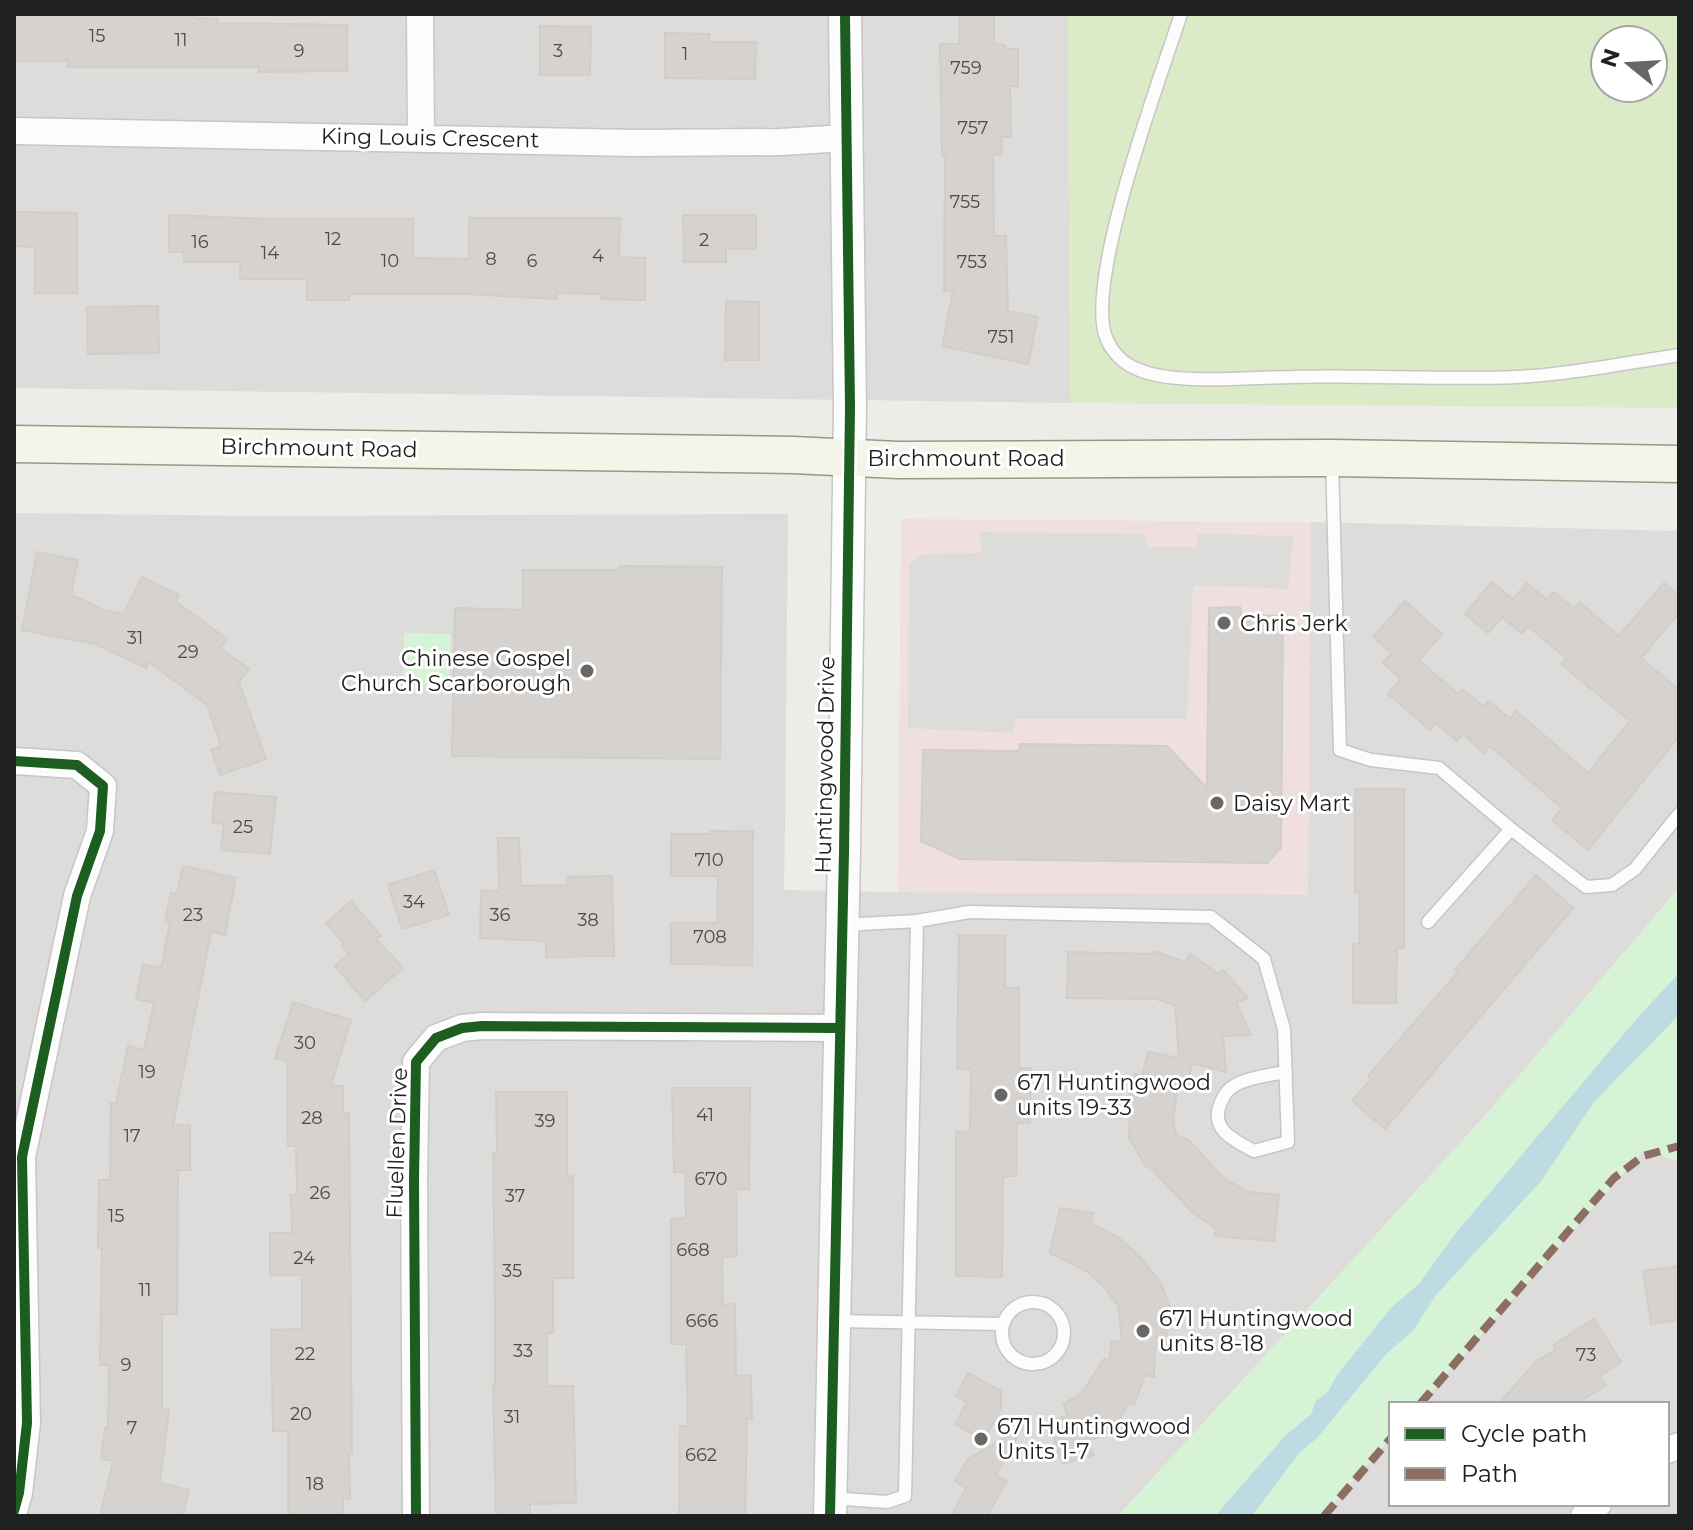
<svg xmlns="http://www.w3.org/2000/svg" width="1693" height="1530" viewBox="0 0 1693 1530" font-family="Montserrat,sans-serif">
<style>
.residential{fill:#dddcda}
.commercial{fill:#f0dfdf}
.religious{fill:#dcdcda}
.grass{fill:#dcebc7;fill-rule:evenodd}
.park{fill:#d6f4d5}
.water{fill:#bcdbe2}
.building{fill:#d5d2d0;stroke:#d1ceca;stroke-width:2}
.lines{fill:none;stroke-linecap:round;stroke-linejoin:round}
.service-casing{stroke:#c7c6c5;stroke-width:15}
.minor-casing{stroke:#c7c6c5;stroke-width:29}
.tertiary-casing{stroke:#c7c6c5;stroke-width:35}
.secondary-casing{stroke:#989880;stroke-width:39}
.service{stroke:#fcfcfc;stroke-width:12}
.minor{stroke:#fcfcfc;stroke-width:26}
.tertiary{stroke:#fcfcfc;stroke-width:32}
.secondary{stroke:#f4f4eb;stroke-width:36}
.quiet{stroke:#8d6e63;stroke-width:8;stroke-dasharray:16 8;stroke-linecap:butt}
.cycleway-casing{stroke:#fff;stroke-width:15}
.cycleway{stroke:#1b5e20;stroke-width:10}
.poi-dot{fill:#686766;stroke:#fff;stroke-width:3}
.labels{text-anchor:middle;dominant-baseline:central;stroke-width:6;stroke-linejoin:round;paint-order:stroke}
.number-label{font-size:18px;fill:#4d4c4c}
.street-label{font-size:22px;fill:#202020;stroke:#fff}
.poi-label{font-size:22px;fill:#202020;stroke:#fff;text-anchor:start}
</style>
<rect width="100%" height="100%" fill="#eeece9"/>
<path class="residential" d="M14 14H1068L1070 403 14 388Z
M14 513 262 516 331 828 785 826 784 890 898 892 1307 894 1311 522 1679 531V888L1483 1118 1118 1516H14Z
M1644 1150 1679 1161V1516H1322L1391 1437V1504H1667V1404H1420Z"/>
<path class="commercial" d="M901 519 1311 522 1308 895 898 892Z"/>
<path class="religious" d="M788 514 785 826 331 828 262 516Z
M980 532 1146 534V547H1197V534L1293 536 1288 589 1193 585 1187 719H1015L1014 733 908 728 909 565 923 554 981 553Z
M1679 741V787L1619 860 1596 841Z
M1465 825 1517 868 1456 939 1445 929 1431 945 1410 927 1426 908 1408 893Z
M955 1279H1001L996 1301 962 1298Z
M989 1348 1029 1372 1010 1393 970 1371Z"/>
<path class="grass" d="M1068 14H1679V408L1070 403ZM1605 40H1653V88H1605Z"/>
<path class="park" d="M404 633 451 634 449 685 403 684Z
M1679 888V1161L1643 1150 1420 1404H1391V1437L1322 1516H1118L1483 1118Z"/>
<path class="water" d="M1679 973V1015L1594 1102 1542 1180 1436 1295 1413 1331 1387 1353 1317 1438 1299 1453 1252 1516H1215L1286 1435 1311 1414 1316 1401 1328 1392 1337 1375 1391 1308 1419 1284 1455 1234 1640 1015Z"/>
<path class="building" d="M14 14H195V18L218 19V23L347 25V71L259 72V67H68V61H14Z
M960 14H994V44L1005 45 1006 49H1018V86H1010L1011 137H1001L1002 154 993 155 994 236H1006L1008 311 1038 317 1028 364 942 346 953 291H944L945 156H942L940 44H959Z
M540 26 591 27 590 75H540Z
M665 33 709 34V42H756L755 79 665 78Z
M14 212 77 213V293H35V247L14 246Z
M169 215 271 219H413V258L469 259V218H620L619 257 645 258V300L601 299V294L556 293V299L468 294H349V300H307V279H240V262H184V252H169Z
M683 215H756V249H726V262H684Z
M726 301 759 302V360H725Z
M158 306 159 353 88 354 87 307Z
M37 552 78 560 71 595 104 610 124 614 142 577 179 595 176 602 227 639 220 648 249 669 239 682 266 759 220 775 211 750 221 746 207 705 149 662 146 668 95 644 22 630Z
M620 566 722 567 720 759 452 756 455 608 523 610V570H620Z
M1492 582 1513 599 1527 583 1547 600 1554 592 1574 609 1579 602 1619 636 1664 583 1679 596V613L1641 658 1679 690V736L1588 850 1552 820 1562 808 1490 746 1484 753 1463 734 1457 741 1436 723 1430 730 1388 694 1401 679 1383 663 1392 653 1373 637 1405 601 1442 634 1419 660 1458 694 1463 689 1484 707 1489 701 1510 719 1516 711 1588 773 1630 721 1561 664 1566 658 1528 626 1522 634 1502 617 1488 633 1465 614Z
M1240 607 1241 615 1283 616 1281 848 1267 863 960 859 921 841 923 750 1019 751 1020 744 1167 746 1207 788 1209 608Z
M1355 789H1404V948H1397L1396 1003H1353V944H1359L1360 892H1355Z
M215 792 276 797 270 854 221 850 224 824 212 823Z
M711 831H753L752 965 671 964V923H717L718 876H671V834H710Z
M498 838H519L521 886 568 885V877L612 876 614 956 546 957V941L480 938 481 891H499Z
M183 866 236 878 225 935 211 932 173 1125H190V1170H178L177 1314H162V1408L169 1409 160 1483 189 1490 183 1516H100L113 1461 101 1459 105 1428H108L109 1365H100L102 1248H98L99 1180H110L111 1103H116L128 1046 144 1050 154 1003 136 999 143 964 161 968 170 923 165 922 171 892 177 894Z
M434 870 449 915 402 929 388 885Z
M1536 875 1573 908 1385 1129 1352 1101 1371 1079 1368 1076 1458 972 1455 970Z
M351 901 381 936 375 938 403 968 365 1001 335 966 349 954 342 946 344 944 326 923Z
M959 935 1005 936V988H1019V1068H1031L1030 1123H1017L1016 1176H1003L1002 1277 956 1276V1131L970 1132 971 1069H957Z
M1154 951 1185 962 1190 954 1219 974 1223 970 1248 998 1236 1003 1251 1035 1223 1036 1226 1072 1192 1063 1187 1088 1178 1086 1173 1119 1176 1135 1189 1140 1224 1179 1249 1192 1279 1195 1274 1241 1215 1236 1216 1229 1192 1212 1149 1166 1146 1167 1129 1138 1130 1108 1127 1107 1135 1074 1142 1076 1148 1052 1179 1058 1175 1005 1156 999 1067 998 1068 952 1153 954Z
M293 1002 351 1020 331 1086H343V1113H349L352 1453 349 1454 350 1499H343V1516H288V1431H273L271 1330 302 1329V1275H270V1233H292L291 1195 297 1194 296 1146H288L287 1061 275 1058Z
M672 1088H750L749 1189H736L737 1256 722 1257 723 1305 735 1304 736 1376 751 1375 752 1419H747L745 1516H679L680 1426H688L686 1344H671V1219L686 1218 685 1172H674Z
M496 1092H567V1177L573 1176V1278H553V1333H547V1386H573L576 1503 530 1504V1516H496L493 1385H495V1300L493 1153H497Z
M1060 1208 1094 1213 1090 1223 1118 1237 1141 1258 1161 1283 1172 1314 1162 1316 1170 1347 1155 1346 1154 1377 1145 1375 1134 1405 1129 1402 1114 1429 1086 1443 1094 1455 1062 1464 1049 1421 1068 1416 1063 1404 1081 1394 1104 1359 1109 1361 1112 1341 1122 1342 1118 1306 1105 1288 1088 1272 1050 1253Z
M1679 1266V1320L1651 1324 1643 1271Z
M1594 1319 1621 1362 1600 1376 1606 1385 1576 1404H1499L1536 1361 1556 1350 1553 1345Z
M968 1373 1001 1391V1409L986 1436H976L955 1424 967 1402 956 1396Z
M1023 1427 996 1475 1007 1481 987 1516H951L966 1488 955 1481 967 1460Z"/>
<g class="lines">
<defs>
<path id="service" d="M1181 14C1161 76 1082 286 1107 340 1113 353 1124 364 1137 369 1174 386 1252 377 1293 377 1368 375 1443 380 1517 377 1571 374 1626 363 1679 355
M1332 461 1340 750 1371 760 1439 768 1511 829 1586 887 1612 885 1635 869 1679 814
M917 921 969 912 1211 917 1264 959 1284 1029 1288 1142 1254 1151C1233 1140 1209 1129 1221 1102 1225 1093 1228 1089 1237 1084 1251 1077 1270 1075 1286 1072
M1428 922 1511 829
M1002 1333a31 31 0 1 1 62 0a31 31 0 1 1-62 0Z
M835 1321 1002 1324
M831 1498 887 1502 905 1496 917 921 842 925"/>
<path id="minor" d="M420 14 421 137
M14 131 635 143 781 142 846 138
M14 761 77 765 103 786 100 831 77 896 22 1157 27 1423 19 1493 14 1511
M1667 1450 1679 1446
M416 1516 414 1179 416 1062 436 1038 462 1028 482 1026 840 1028
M1584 1516 1598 1504"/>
<path id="tertiary" d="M830 1516 844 852 850 407 845 14"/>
<path id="secondary" d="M14 444 793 455 898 460 1332 458 1679 464"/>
</defs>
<use href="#service" class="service-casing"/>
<use href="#minor" class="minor-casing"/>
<use href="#tertiary" class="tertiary-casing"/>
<use href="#secondary" class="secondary-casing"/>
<use href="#service" class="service"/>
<use href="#minor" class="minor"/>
<use href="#tertiary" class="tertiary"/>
<use href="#secondary" class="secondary"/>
<path class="quiet" d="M1420 1404 1614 1178 1643 1156 1679 1146
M1324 1516 1391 1438"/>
<defs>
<path id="cycleway" d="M14 761 77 765 103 786 100 831 77 896 22 1157 27 1423 19 1493 14 1511
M416 1516 414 1179 416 1062 436 1038 462 1028 482 1026 840 1028
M830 1516 844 852 850 407 845 14"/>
</defs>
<use href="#cycleway" class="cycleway-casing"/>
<use href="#cycleway" class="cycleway"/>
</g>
<g class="poi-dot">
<circle cx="1224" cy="623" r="8"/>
<circle cx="587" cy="671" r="8"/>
<circle cx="1217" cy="803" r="8"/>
<circle cx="1001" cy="1095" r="8"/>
<circle cx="1143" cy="1331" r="8"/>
<circle cx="981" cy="1439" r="8"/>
</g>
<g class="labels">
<g class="number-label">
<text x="97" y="36">15</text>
<text x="181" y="40">11</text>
<text x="299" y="51">9</text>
<text x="558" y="51">3</text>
<text x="685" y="54">1</text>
<text x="966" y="68">759</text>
<text x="973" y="128">757</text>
<text x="965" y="202">755</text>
<text x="333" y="239">12</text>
<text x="704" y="240">2</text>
<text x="200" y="242">16</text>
<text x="270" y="253">14</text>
<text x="598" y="256">4</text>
<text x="491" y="259">8</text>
<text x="390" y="261">10</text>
<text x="532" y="261">6</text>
<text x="972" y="262">753</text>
<text x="1001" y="337">751</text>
<text x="135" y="638">31</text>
<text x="188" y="652">29</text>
<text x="243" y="827">25</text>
<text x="709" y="860">710</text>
<text x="414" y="902">34</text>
<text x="193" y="915">23</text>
<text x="500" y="915">36</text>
<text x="588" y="920">38</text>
<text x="710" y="937">708</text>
<text x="305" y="1043">30</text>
<text x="147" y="1072">19</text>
<text x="705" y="1115">41</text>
<text x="312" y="1118">28</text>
<text x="545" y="1121">39</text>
<text x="132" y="1136">17</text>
<text x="711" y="1179">670</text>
<text x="320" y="1193">26</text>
<text x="515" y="1196">37</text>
<text x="116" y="1216">15</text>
<text x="693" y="1250">668</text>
<text x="304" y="1258">24</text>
<text x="512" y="1271">35</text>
<text x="145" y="1290">11</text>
<text x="702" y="1321">666</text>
<text x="523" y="1351">33</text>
<text x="305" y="1354">22</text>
<text x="1586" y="1355">73</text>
<text x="126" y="1365">9</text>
<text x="301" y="1414">20</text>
<text x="512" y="1417">31</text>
<text x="132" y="1428">7</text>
<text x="701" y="1455">662</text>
<text x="315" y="1484">18</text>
</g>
<g class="street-label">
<text transform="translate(430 138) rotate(1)">King Louis Crescent</text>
<text transform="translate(319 448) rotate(1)">Birchmount Road</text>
<text x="966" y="458">Birchmount Road</text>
<text transform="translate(825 765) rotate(-89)">Huntingwood Drive</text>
<text transform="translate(397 1143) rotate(-88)">Fluellen Drive</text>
</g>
<g class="poi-label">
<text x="1240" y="623">Chris Jerk</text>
<text x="571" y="658" text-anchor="end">Chinese Gospel<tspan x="571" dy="25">Church Scarborough</tspan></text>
<text x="1233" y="803">Daisy Mart</text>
<text x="1017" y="1082">671 Huntingwood<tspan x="1017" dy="25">units 19-33</tspan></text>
<text x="1159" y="1318">671 Huntingwood<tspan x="1159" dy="25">units 8-18</tspan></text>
<text x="997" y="1426">671 Huntingwood<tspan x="997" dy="25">Units 1-7</tspan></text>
</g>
</g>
<rect width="1693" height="1530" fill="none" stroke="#202020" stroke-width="32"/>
<rect x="1389" y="1402" width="280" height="104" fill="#ffffff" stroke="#a6a6a6" stroke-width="2"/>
<rect x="1405" y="1428" width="40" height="12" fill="#1b5e20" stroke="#a6a6a6" stroke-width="2"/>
<text x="1461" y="1442" font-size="24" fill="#202020">Cycle path</text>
<rect x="1405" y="1468" width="40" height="12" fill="#8d6e63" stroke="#a6a6a6" stroke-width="2"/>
<text x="1461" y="1482" font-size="24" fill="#202020">Path</text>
<g transform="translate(1629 64) rotate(288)"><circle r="38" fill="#ffffff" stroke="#a6a6a6" stroke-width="2"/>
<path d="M0-6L14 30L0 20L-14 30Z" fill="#686766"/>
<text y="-12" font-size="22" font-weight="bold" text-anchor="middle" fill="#202020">N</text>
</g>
</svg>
